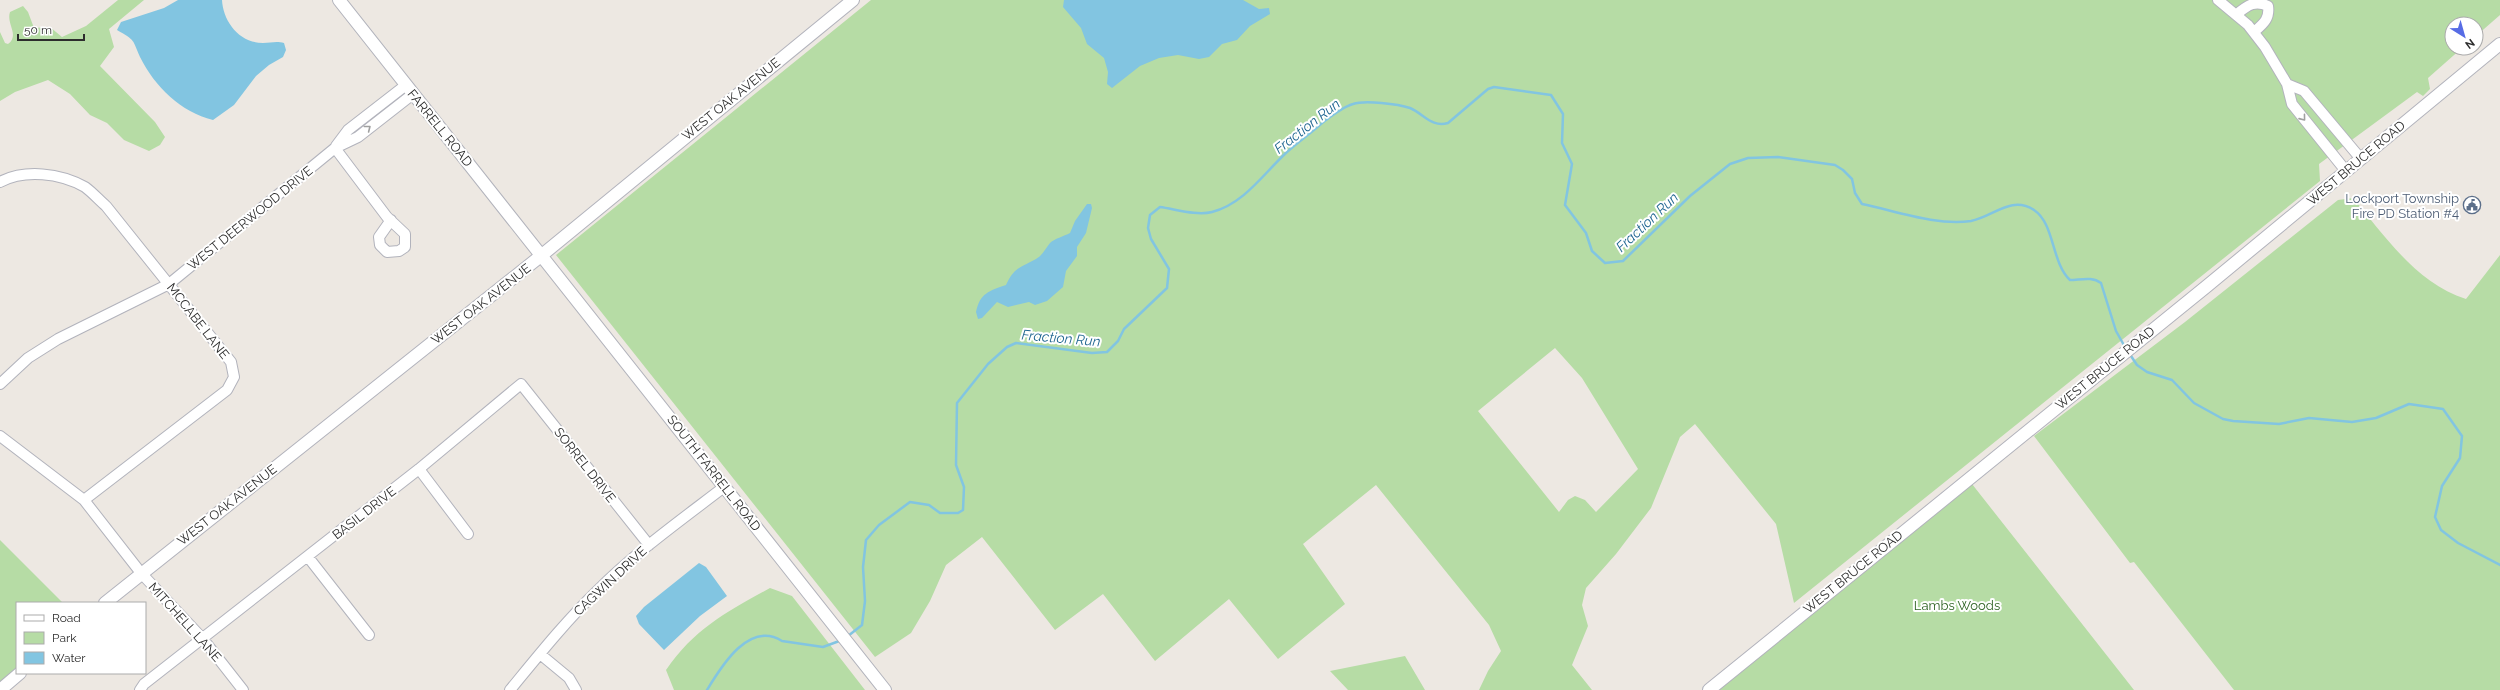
<svg xmlns="http://www.w3.org/2000/svg" width="2500" height="690" viewBox="0 0 2500 690" font-family="Raleway,sans-serif">
<style>
.green{fill:#b6dca5;fill-rule:evenodd}
.water{fill:#82c5e1}
.lines{fill:none;stroke-linecap:round;stroke-linejoin:round}
.stream{stroke:#82c5e1;stroke-width:2.5}
.minor-casing{stroke:#b2b3bc;stroke-width:12}
.tertiary-casing{stroke:#b2b3bc;stroke-width:14}
.minor{stroke:#fff;stroke-width:10}
.tertiary{stroke:#fff;stroke-width:12}
.oneway{stroke:#a0a0a0}
.labels{text-anchor:middle;dominant-baseline:central;stroke-width:4;stroke-linejoin:round;paint-order:stroke}
.street-label{font-size:13px;fill:#2d2d2d;stroke:#fff}
.service-label{font-size:13px;fill:#4e5e75;stroke:#fff;text-anchor:end}
.park-label{font-size:13px;fill:#2f6324;stroke:#fff}
.water-label{font-size:14px;font-style:italic;fill:#1e6590;stroke:#fff}
</style>
<rect width="100%" height="100%" fill="#ede8e2"/>
<path class="green" d="M118 0H144L109 29 114 47 100 66 155 122 165 137 160 145 149 151 124 140 107 123 90 115 70 94 48 80 15 92 0 101V32L5 43 8 44C20 35 6 24 10 12L23 6 28 12 34 28 50 27 62 37 86 26Z
M871 0H2500V15L2476 36V24H2452V48H2462L2428 78 2430 89 2423 96 2417 92 2319 164 2320 181 1794 603 1776 524 1695 424 1680 437 1651 508 1616 554 1586 588 1582 605 1588 626 1572 665 1592 690H1479L1488 671 1501 651 1489 625 1376 485 1303 544 1345 604 1278 659 1229 599 1155 661 1103 594 1055 630 982 537 946 565 930 601 911 633 875 657 556 255ZM1555 348 1582 378 1638 469 1596 512 1585 500 1575 496 1568 500 1559 512 1478 411Z
M2353 198C2385 236 2416 283 2466 299L2500 255V690H2234L2134 562 2130 563 2034 436 2185 322 2338 200Z
M1972 484 2134 690H1718Z
M0 540 63 603H17V669L0 683Z
M770 588 792 596 865 690H674L666 670C695 628 727 612 770 588Z
M1405 656 1425 690H1348L1330 671Z"/>
<path class="water" d="M178 0H222C223 21 239 43 263 43 271 43 276 41 284 43L286 50 283 57 269 65 256 76 234 105 213 120C181 112 155 87 140 57 132 39 136 41 117 30L121 22 164 8Z
M1064 0H1243L1259 9 1269 8 1270 14 1250 26 1237 40 1222 44 1209 57 1199 59 1178 55 1159 58 1140 66 1112 88 1107 84 1108 72 1104 58 1087 44 1081 28 1063 7Z
M1087 204H1091L1092 208 1086 233 1077 247V256L1066 271 1063 287 1047 301 1035 305 1029 302 1008 307 997 302 982 318 978 319 976 312C980 293 989 291 1006 285 1014 267 1020 268 1036 259 1043 255 1045 249 1050 243 1054 239 1064 236 1070 233L1075 221Z
M699 563 706 567 727 596 700 616 664 650 639 624 636 616 644 607Z"/>
<g class="lines">
<path class="stream" d="M2129 353 2137 365 2147 372 2172 380 2194 403 2223 419 2233 421 2279 424 2309 418 2352 422 2376 418 2409 404 2443 409 2462 436 2460 458 2442 486 2435 517 2441 530 2458 543 2500 565
M848 636 862 625 865 601 863 567 866 540 879 525 910 502 929 505 940 513H958L963 510 964 487 956 465 957 403 988 364 1007 347 1016 343 1092 353 1107 352 1118 341 1124 329 1167 288 1169 269 1151 239 1148 228 1150 215 1160 207C1175 209 1197 216 1212 212 1244 204 1264 173 1287 152 1298 142 1311 133 1322 123 1331 116 1343 107 1353 104 1365 100 1398 104 1410 108 1424 114 1432 128 1448 123L1488 89 1494 87 1551 95 1563 114 1562 143 1572 164 1565 205 1586 233 1592 251 1605 263 1623 261 1690 196 1730 164 1748 158 1778 157 1835 165 1843 170 1852 179 1855 193 1862 204C1896 211 1936 226 1971 221 1993 217 2011 195 2034 210 2055 224 2051 262 2070 280 2080 280 2092 276 2101 283L2116 331 2125 347
M707 690C721 667 749 620 782 641L823 647 842 640"/>
<defs>
<path id="minor" d="M2218 0 2248 25 2265 47 2287 84 2292 104 2346 171
M2237 14C2248 5 2255 0 2268 6 2270 19 2263 24 2254 32
M2287 84 2304 91 2361 159
M336 146 348 130 406 85
M335 148 387 217 405 234V247L399 251 387 252 380 245 379 237 391 220
M0 182C25 169 60 173 85 187 92 192 99 200 106 206L231 362 234 377 227 390 84 500
M0 384 28 358 58 339 169 284 335 148 358 137 413 94
M0 436 84 500 141 573 203 639 243 690
M419 469 468 534
M308 557 369 635
M540 654 569 678 576 690
M140 690 144 684 419 469 521 384 649 545
M510 690C538 656 565 622 597 591 636 552 681 520 724 487"/>
<path id="tertiary" d="M339 0 885 690
M105 603 542 255 853 0
M0 690 20 673
M1709 690 2207 286 2500 44"/>
</defs>
<use href="#minor" class="minor-casing"/>
<use href="#tertiary" class="tertiary-casing"/>
<use href="#minor" class="minor"/>
<use href="#tertiary" class="tertiary"/>
</g>
<defs><path id="oneway-chevron" d="M-2-3.5L2.5 0L-2 3.5" fill="none" stroke-width="1.6" stroke-linecap="round" stroke-linejoin="round"/></defs>
<g class="oneway">
<use href="#oneway-chevron" transform="translate(2303 118) rotate(51)"/>
<use href="#oneway-chevron" transform="translate(368 128) rotate(-38)"/>
</g>
<defs>
<symbol id="civic-ring" viewBox="-11 -11 22 22"><circle r="9.5" fill="#fff" stroke="#5c6f8a" stroke-width="1.5"/><path d="M-.6-6.5H3V-4.5H.6V-3L4-1V1h2V6H-6V1h2V-1L-.6-3ZM-1.2 2.5V6h2.4V2.5Z" fill="#5c6f8a"/></symbol>
</defs>
<g fill-rule="evenodd">
<use href="#civic-ring" x="2462" y="195" width="20" height="20"/>
</g>
<g class="labels">
<g class="street-label">
<text transform="translate(731 99) rotate(-39)">WEST OAK AVENUE</text>
<text transform="translate(440 128) rotate(51)">FARRELL ROAD</text>
<text transform="translate(2356 163) rotate(-40)">WEST BRUCE ROAD</text>
<text transform="translate(250 218) rotate(-39)">WEST DEERWOOD DRIVE</text>
<text transform="translate(481 304) rotate(-38)">WEST OAK AVENUE</text>
<text transform="translate(198 321) rotate(52)">MCCABE LANE</text>
<text transform="translate(2105 368) rotate(-39)">WEST BRUCE ROAD</text>
<text transform="translate(585 465) rotate(52)">SORREL DRIVE</text>
<text transform="translate(714 473) rotate(52)">SOUTH FARRELL ROAD</text>
<text transform="translate(227 505) rotate(-38)">WEST OAK AVENUE</text>
<text transform="translate(364 513) rotate(-38)">BASIL DRIVE</text>
<text transform="translate(1853 572) rotate(-39)">WEST BRUCE ROAD</text>
<text transform="translate(610 581) rotate(-43)">CAGWIN DRIVE</text>
<text transform="translate(185 622) rotate(48)">MITCHELL LANE</text>
</g>
<g class="service-label">
<text x="2459" y="198">Lockport Township<tspan x="2459" dy="15">Fire PD Station #4</tspan></text>
</g>
<g class="park-label">
<text x="1957" y="605">Lambs Woods</text>
</g>
<g class="water-label">
<text transform="translate(1307 126) rotate(-38)">Fraction Run</text>
<text transform="translate(1647 222) rotate(-43)">Fraction Run</text>
<text transform="translate(1061 338) rotate(5)">Fraction Run</text>
</g>
</g>
<rect x="16" y="602" width="130" height="72" fill="#ffffff" stroke="#ababab"/>
<rect x="24" y="615" width="20" height="6" fill="#ffffff" stroke="#ababab"/>
<text x="52" y="622" font-size="12" fill="#2d2d2d">Road</text>
<rect x="24" y="632" width="20" height="12" fill="#b6dca5" stroke="#ababab"/>
<text x="52" y="642" font-size="12" fill="#2d2d2d">Park</text>
<rect x="24" y="652" width="20" height="12" fill="#82c5e1" stroke="#ababab"/>
<text x="52" y="662" font-size="12" fill="#2d2d2d">Water</text>
<g transform="translate(2464 36) rotate(143)"><circle r="19" fill="#ffffff" stroke="#ababab"/>
<path d="M0-3L7 15L0 10L-7 15Z" fill="#576ce5"/>
<text y="-6" font-size="11" font-weight="bold" text-anchor="middle" fill="#2d2d2d">N</text>
</g>
<path d="M18 34v6h66v-6" fill="none" stroke="#2d2d2d" stroke-width="2"/>
<text x="24" y="34" font-size="12" fill="#2d2d2d" stroke="#ffffff" stroke-width="3" paint-order="stroke">50 m</text>
</svg>
